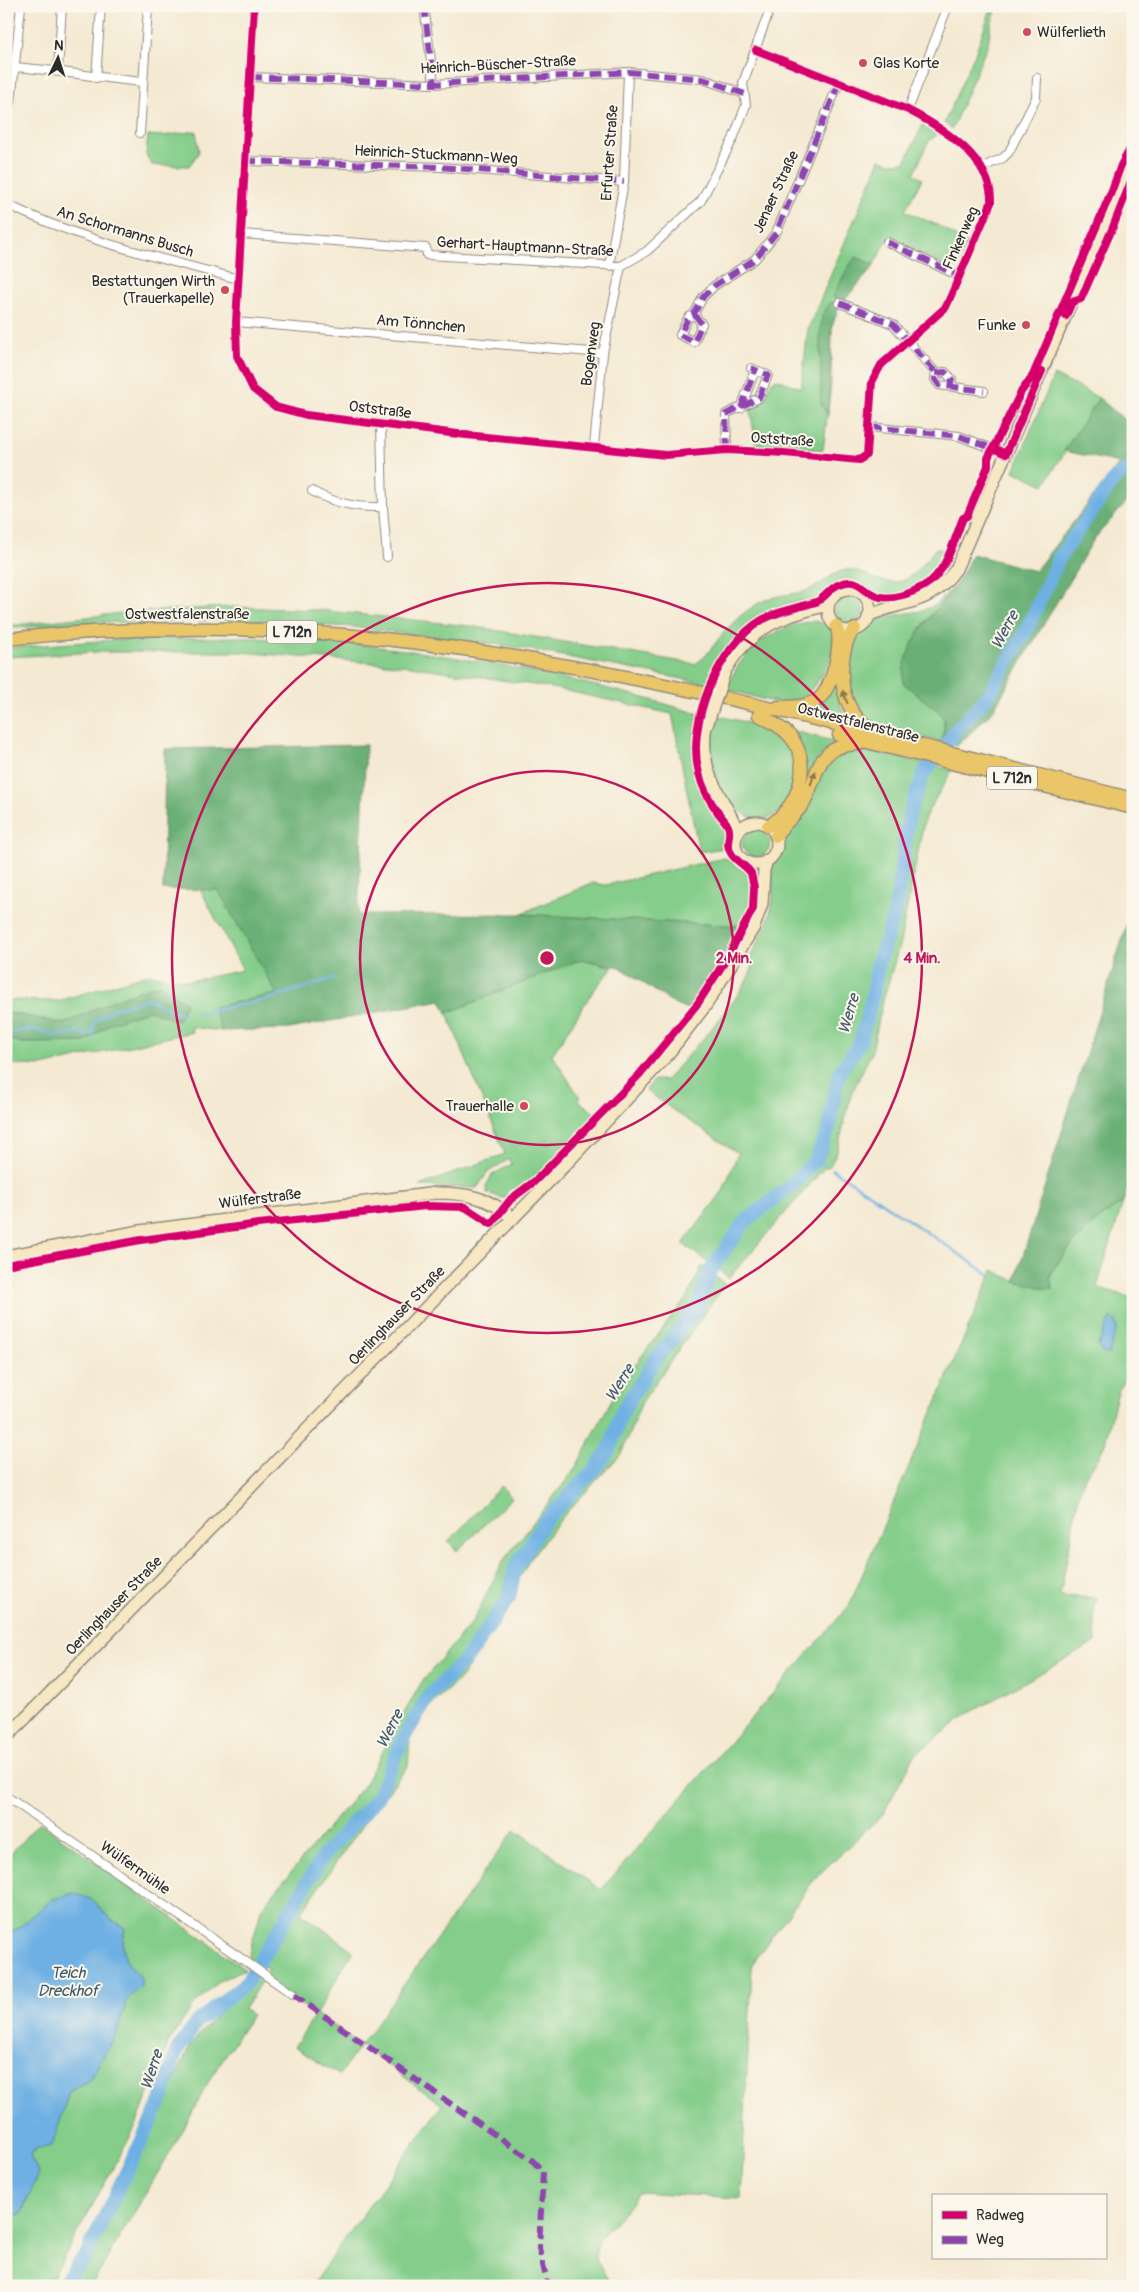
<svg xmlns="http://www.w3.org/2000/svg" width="1139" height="2292" viewBox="0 0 1139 2292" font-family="Pangolin,sans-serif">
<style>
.green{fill:#84cd8a;stroke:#587c5a}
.forest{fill:#6bb076;stroke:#4b6e50}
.water{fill:#6eb0e3;stroke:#4c6e87}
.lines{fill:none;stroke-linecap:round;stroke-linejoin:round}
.stream{stroke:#6eb0e3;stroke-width:2.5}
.river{stroke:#6eb0e3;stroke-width:14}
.street-casing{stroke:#908a7e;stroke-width:10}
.secondary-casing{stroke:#908a7e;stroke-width:14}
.primary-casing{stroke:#908a7e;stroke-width:15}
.street{stroke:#fff;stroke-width:8}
.secondary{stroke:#f7e8c3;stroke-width:11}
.primary{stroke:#eac669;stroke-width:12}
.secondary-bridge-casing{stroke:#908a7e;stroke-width:14;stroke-linecap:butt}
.secondary-bridge{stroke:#f7e8c3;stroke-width:11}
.quiet{stroke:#8e44ad;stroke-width:6;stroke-dasharray:12 6;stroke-linecap:butt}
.cycleway-casing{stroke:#fbf7ec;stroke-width:11}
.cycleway{stroke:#d6006c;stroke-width:8}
.oneway{fill:#8a784a}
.ring{fill:none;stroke:#c2185b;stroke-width:2.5}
.poi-dot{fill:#d1495b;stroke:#fbf7ec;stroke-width:2}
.labels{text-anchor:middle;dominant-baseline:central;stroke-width:4;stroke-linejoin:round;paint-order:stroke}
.shield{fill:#fbf7ec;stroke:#696865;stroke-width:1}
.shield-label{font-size:14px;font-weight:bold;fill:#2b2b2b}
.poi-label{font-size:15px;fill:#2b2b2b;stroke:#fbf7ec;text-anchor:end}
.street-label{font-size:15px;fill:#2b2b2b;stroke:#fbf7ec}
.water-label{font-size:16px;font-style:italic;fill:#425a6b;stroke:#fbf7ec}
.centre{fill:#c2185b;stroke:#fbf7ec;stroke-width:2.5}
.ring-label{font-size:15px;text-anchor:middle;font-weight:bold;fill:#c2185b;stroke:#fbf7ec;stroke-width:4;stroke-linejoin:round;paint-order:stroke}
</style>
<rect width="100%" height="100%" fill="#fbf7ec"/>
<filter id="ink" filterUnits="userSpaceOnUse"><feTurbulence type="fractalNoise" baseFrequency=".02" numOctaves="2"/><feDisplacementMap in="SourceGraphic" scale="10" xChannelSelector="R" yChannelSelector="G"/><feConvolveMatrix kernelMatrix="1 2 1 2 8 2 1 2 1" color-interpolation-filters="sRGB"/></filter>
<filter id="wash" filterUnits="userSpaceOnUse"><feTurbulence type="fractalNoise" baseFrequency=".0096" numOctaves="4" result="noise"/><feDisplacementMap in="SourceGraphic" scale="20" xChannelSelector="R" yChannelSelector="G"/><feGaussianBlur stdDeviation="1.12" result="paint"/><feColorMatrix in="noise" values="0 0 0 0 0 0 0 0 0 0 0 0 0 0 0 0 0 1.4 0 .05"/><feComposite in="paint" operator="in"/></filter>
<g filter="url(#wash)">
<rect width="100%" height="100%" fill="#f4e9d2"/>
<path class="green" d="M992 6H998L991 24 988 44 952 129 944 123 976 51Z
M923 124 937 135 928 142 914 174 922 179 905 211 937 225 967 243 957 267H947L888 239 871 270 839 305 832 327 831 386 823 450 756 445 750 408 765 397 772 381 778 379 801 388 808 329 880 159 890 163 905 162Z
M196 131 199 152 189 166 152 165 146 155 148 135 162 136Z
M1054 375 1099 398 1044 485 1014 471Z
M936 548 946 551C942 559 938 568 932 575 920 587 897 596 880 595 868 590 861 579 846 579 832 580 828 591 817 597 809 602 797 601 787 604 747 618 725 646 709 684L510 646 353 627 233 620 75 623 6 629V626L131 612 229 607 319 610 470 626 695 664C707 657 712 647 721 636 733 622 747 608 765 600 780 594 798 595 813 588 825 583 832 572 846 570 855 569 864 573 871 577 905 592 916 573 936 548Z
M957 583 919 630 921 698C942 711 950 718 940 742L881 726 864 716 859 711 850 689 848 677 849 649 857 635 865 630 872 621 877 618 921 611 935 605Z
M835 610a14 14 0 1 1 28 0a14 14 0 1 1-28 0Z
M815 621C823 624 830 626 833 634 840 655 810 703 787 703 773 704 742 693 726 689 743 648 771 627 815 621Z
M239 637C286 640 333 641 380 647 488 660 595 682 699 714 694 733 690 756 695 776 697 784 701 793 705 801 714 815 734 830 723 848L699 852 672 714 553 688 411 666 240 652H98L6 657V648L112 640Z
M838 680C837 697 840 708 848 722L805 711Z
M717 716C759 724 814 736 790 794 785 804 781 815 768 818 740 825 718 788 713 765 709 748 713 732 717 716Z
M793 731 837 742 814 762 807 782Z
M858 748 952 770 925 817 900 943 883 1001 872 1051 851 1095 837 1152 830 1166 824 1168 729 1278 683 1244 723 1191 738 1153 677 1113 646 1090 654 1080H666C690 1052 743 999 753 966L749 960 766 926 771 910 773 898 771 868 780 854 783 836 827 762 843 750Z
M742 843a14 14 0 1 1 28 0a14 14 0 1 1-28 0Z
M723 858C730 859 731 862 736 866 739 868 744 870 746 872 760 886 747 913 740 926L520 914 592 883 606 885Z
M200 889H218L277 994 214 1007 222 1031 191 1027 192 1032 42 1066 6 1064V1039L24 1043 85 1042 111 1023 149 1010 178 1021 158 984 112 1001 64 1024 6 1012V1000L58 1001 149 974 190 981 243 970Z
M581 959 613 967 594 990 552 1055 581 1099 579 1101 597 1115 534 1180 507 1199 487 1193 486 1186 492 1175 512 1164 509 1159 488 1172 477 1188 419 1186 505 1154 447 1013Z
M1123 1202 1097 1287 1133 1298V1369L1118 1391 1105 1443 1098 1459 1086 1475 1079 1493 1060 1596 1097 1598 1094 1615 1096 1642 966 1715 915 1755 883 1814 817 1876 755 1959 752 1967 741 2198 638 2192 630 2205 597 2241 596 2260 612 2286H311L442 2105 361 2045 339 2075 294 2047 316 2014 262 1980 244 2009 252 2015 211 2077 186 2125 91 2286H78L71 2281 155 2126 190 2045 236 1993 255 1979 262 1980 268 1970 248 1957 262 1907 364 1785 421 1683 473 1621 503 1561 575 1469 620 1384 688 1296 702 1266 725 1284 642 1402 621 1454 566 1513 531 1557 486 1641 461 1678 430 1706 410 1740 408 1766 366 1820 301 1913 353 1951 316 2014 361 2045 515 1829 601 1890 849 1606 993 1270 1015 1281 1052 1289C1051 1284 1050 1279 1051 1274 1059 1250 1102 1216 1123 1202Z
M501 1486 512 1498 457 1551 448 1542Z
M39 1822 245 1969 219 1981 192 2007 169 2042 135 2128 48 2286H6V2217L21 2214 39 2173 30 2157 61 2115 69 2092 90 2079 116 2035 127 2000 141 1986C126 1965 121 1953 124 1928L109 1918 93 1900 21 1926 6 1936V1859Z"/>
<path class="forest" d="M856 257 875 265 843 302 833 297 848 267Z
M831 302 839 306 832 327 828 415 821 405 820 337 822 315Z
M6 379 10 380 6 616Z
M1099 398 1133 427V495L1094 539 992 712 957 746 940 741C951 716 940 712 921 698 915 693 909 688 903 683 902 642 933 616 955 585 962 576 967 565 972 554L1035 571 1120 463 1064 451Z
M366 745 358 915 520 914 740 926 724 957 690 1009 677 1006 620 967 581 959 447 1013 441 1000 289 1029 222 1031 213 1007 277 994 218 890 163 889 165 749Z
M1133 905V1170L1123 1202 1099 1219 1075 1241 1052 1271 1050 1276 1052 1290 1015 1281Z
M158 984 186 1003 178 1021 149 1010 111 1023 85 1042 24 1043 6 1039V1012L64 1024 112 1001Z"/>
<path class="water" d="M1110 1319 1116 1321 1117 1328 1109 1354 1102 1353 1098 1345Z
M74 1893 93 1900 109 1918 125 1928C121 1951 123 1962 141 1977V1986L127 2000 116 2035 90 2079 69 2092 52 2146 35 2149 30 2157 39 2173 21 2214 6 2217V1936L21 1926 51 1900Z"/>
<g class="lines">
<path class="stream" d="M196 1014 268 999 334 978
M6 1033 26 1030H37L56 1036 76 1032 85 1035 93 1033 94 1021 116 1008 148 999 184 1015
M816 1159 825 1165
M832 1169 989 1274"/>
<path class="river" d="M61 2286 86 2255 161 2101 176 2052 197 2022 247 1982 324 1855 377 1798 403 1739 427 1698 467 1658 509 1598 515 1568 544 1522 597 1467 610 1448 622 1412 655 1360 698 1307 710 1271 744 1223 793 1184 816 1159 828 1131 836 1087 841 1070 860 1043 873 994 877 967 896 907 909 814 923 775 958 728 988 696 1027 629 1059 558 1116 477 1133 467"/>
</g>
</g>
<g filter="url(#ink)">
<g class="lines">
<defs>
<path id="street" d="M254 6 236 322 237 356 253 389 276 407 306 415 466 435 666 455 727 450 784 453 859 460 867 455 872 382 881 365 946 307 991 203C993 159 943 128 908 110L756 50
M424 6 434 84
M14 67C57 70 99 78 142 82
M58 70 62 6
M250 77 434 84 628 72 703 79 745 94
M96 78 101 6
M11 102 21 6
M908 110 948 6
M140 133 148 6
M245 161 441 167 624 182
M983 167 1003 158 1009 152 1036 98 1037 78
M6 204C79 240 160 258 238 279
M241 234 426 248 427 255 621 266 647 251 701 201 733 139 746 105 743 83 771 6
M887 242 959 276
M609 266 624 182 628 72
M840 303 893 324 936 373 935 379 939 385 984 391
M694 314 702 324 694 342 680 335 688 318 694 314 703 297 714 286 755 259 776 233 839 83
M236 322 603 353
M936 373 945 372 952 379 950 386
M741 408 755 370
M870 427 959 436 1006 454
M594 446 603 353 621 266
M727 450 726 414 759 398 768 375 751 368
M312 491C335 504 357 508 383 507L381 425
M383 507 387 557
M6 1796 294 1995"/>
<path id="secondary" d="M828 610a21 21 0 1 1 42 0a21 21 0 1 1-42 0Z
M868 616C907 598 927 609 956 569L1133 160
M725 671C751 626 781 617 828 605
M705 731C701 779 721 791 738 831
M735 843a21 21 0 1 1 42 0a21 21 0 1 1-42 0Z
M6 1256 140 1231 436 1193C465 1193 491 1197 513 1219
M6 1738 569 1161 665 1058 706 1005 754 927 762 904 764 870 767 860"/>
<path id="primary" d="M855 629C848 636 846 644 844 653 838 684 845 718 877 732
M6 639C132 626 259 625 385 639 638 667 886 737 1133 799
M778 707C792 707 805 707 817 700 832 691 844 641 836 626
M759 715C768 720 778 725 786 732 816 760 799 808 768 826
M839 735 1133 808
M776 836C783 824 795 816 803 804 820 774 814 745 859 744"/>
</defs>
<use href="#street" class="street-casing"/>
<use href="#secondary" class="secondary-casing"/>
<use href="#primary" class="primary-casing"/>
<use href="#street" class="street"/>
<use href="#secondary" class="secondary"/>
<use href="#primary" class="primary"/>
<defs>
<path id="secondary-bridge" d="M705 731 725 671"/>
</defs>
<use href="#secondary-bridge" class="secondary-bridge-casing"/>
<use href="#secondary-bridge" class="secondary-bridge"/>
<path class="quiet" d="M424 6 434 84
M250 77 434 84 628 72 703 79 745 94
M245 161 441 167 624 182
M887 242 959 276
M840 303 893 324 936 373 935 379 939 385 984 391
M694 314 702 324 694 342 680 335 688 318 694 314 703 297 714 286 755 259 776 233 839 83
M936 373 945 372 952 379 950 386
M741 408 755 370
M870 427 959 436 997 450
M727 450 726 414 759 398 768 375 751 368
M294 1995 533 2161 543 2172 539 2248 548 2286"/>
<defs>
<path id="cycleway" d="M254 6 236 322 237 356 253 389 276 407 306 415 466 435 666 455 727 450 784 453 859 460 867 455 872 382 881 365 946 307 991 203C993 159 943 128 908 110L756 50
M1066 316 1072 302 1081 299 1113 227 1133 176
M993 448 1006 454 1042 371
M6 1265 141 1240 258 1224 426 1206 465 1207 491 1224 511 1199 535 1181 639 1075 698 1003 727 958 753 909 754 887 751 873C743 862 730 860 728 844 728 838 731 832 728 826 725 820 720 816 717 811 709 800 702 786 699 773 686 724 718 646 762 620 780 610 797 608 816 602 826 598 830 587 840 584 859 576 862 591 877 596 890 601 912 593 924 586 946 574 954 540 963 518L967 516 988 466V458L1021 392 1033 375 1112 190 1121 165 1133 144"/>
</defs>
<use href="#cycleway" class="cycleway-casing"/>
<use href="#cycleway" class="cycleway"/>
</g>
<defs><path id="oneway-solid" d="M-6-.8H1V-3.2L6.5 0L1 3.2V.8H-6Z" transform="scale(1.25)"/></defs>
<g class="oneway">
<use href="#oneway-solid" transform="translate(845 697) rotate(-111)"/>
<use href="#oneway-solid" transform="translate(813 778) rotate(-70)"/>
</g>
</g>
<g class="ring">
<circle cx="547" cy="958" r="187"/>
<circle cx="547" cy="958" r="375"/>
</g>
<g class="poi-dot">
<circle cx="1027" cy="32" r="5"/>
<circle cx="863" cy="63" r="5"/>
<circle cx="225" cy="290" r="5"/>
<circle cx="1026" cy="325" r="5"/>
<circle cx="524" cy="1106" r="5"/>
</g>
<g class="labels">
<g class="shield">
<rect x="267" y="620.5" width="50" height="23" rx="4"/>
<rect x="987" y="766.5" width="50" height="23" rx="4"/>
</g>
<g class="shield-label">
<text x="292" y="632">L 712n</text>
<text x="1012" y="778">L 712n</text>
</g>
<g class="poi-label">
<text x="1037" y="32" text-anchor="start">Wülferlieth</text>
<text x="873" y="63" text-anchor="start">Glas Korte</text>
<text x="215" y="281">Bestattungen Wirth<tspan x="215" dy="17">(Trauerkapelle)</tspan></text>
<text x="1016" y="325">Funke</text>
<text x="514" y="1106">Trauerhalle</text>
</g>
<g class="street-label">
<text transform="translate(498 65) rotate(-3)">Heinrich-Büscher-Straße</text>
<text transform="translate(610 153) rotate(-86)">Erfurter Straße</text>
<text transform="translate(436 155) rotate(3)">Heinrich-Stuckmann-Weg</text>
<text transform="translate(776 192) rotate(-65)">Jenaer Straße</text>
<text transform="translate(125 232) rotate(17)">An Schormanns Busch</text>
<text transform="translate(961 238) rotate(-66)">Finkenweg</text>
<text transform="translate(525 247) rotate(3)">Gerhart-Hauptmann-Straße</text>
<text transform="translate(421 324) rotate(5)">Am Tönnchen</text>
<text transform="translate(591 354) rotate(-82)">Bogenweg</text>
<text transform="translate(380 410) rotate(7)">Oststraße</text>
<text transform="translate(782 440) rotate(4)">Oststraße</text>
<text x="187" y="614">Ostwestfalenstraße</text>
<text transform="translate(858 723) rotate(14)">Ostwestfalenstraße</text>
<text transform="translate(260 1199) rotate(-7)">Wülferstraße</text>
<text transform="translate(397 1316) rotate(-46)">Oerlinghauser Straße</text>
<text transform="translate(114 1606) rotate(-46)">Oerlinghauser Straße</text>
<text transform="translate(135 1868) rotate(35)">Wülfermühle</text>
</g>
<g class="water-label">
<text transform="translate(1005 630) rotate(-62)">Werre</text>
<text transform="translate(849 1014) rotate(-74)">Werre</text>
<text transform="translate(620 1383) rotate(-58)">Werre</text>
<text transform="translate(390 1729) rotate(-63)">Werre</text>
<text x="68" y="1973">Teich<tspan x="68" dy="18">Dreckhof</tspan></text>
<text transform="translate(152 2070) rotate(-72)">Werre</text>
</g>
</g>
<circle cx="547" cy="958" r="8" class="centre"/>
<g class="ring-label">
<text x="734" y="963">2 Min.</text>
<text x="922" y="963">4 Min.</text>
</g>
<rect width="1139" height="2292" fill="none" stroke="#fbf7ec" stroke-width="25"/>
<rect x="932" y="2194" width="175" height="65" fill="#fbf7ec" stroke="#a8a59f"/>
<rect x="942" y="2211" width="25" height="8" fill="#d6006c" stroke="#a8a59f"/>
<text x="976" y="2220" font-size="15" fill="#2b2b2b">Radweg</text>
<rect x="942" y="2236" width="25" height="8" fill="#8e44ad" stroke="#a8a59f"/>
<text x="976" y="2244" font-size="15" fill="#2b2b2b">Weg</text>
<g transform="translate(58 58) rotate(4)" stroke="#fbf7ec" stroke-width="4" paint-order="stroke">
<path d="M0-4L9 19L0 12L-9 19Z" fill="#2b2b2b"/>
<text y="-8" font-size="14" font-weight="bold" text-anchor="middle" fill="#2b2b2b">N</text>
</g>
</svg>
